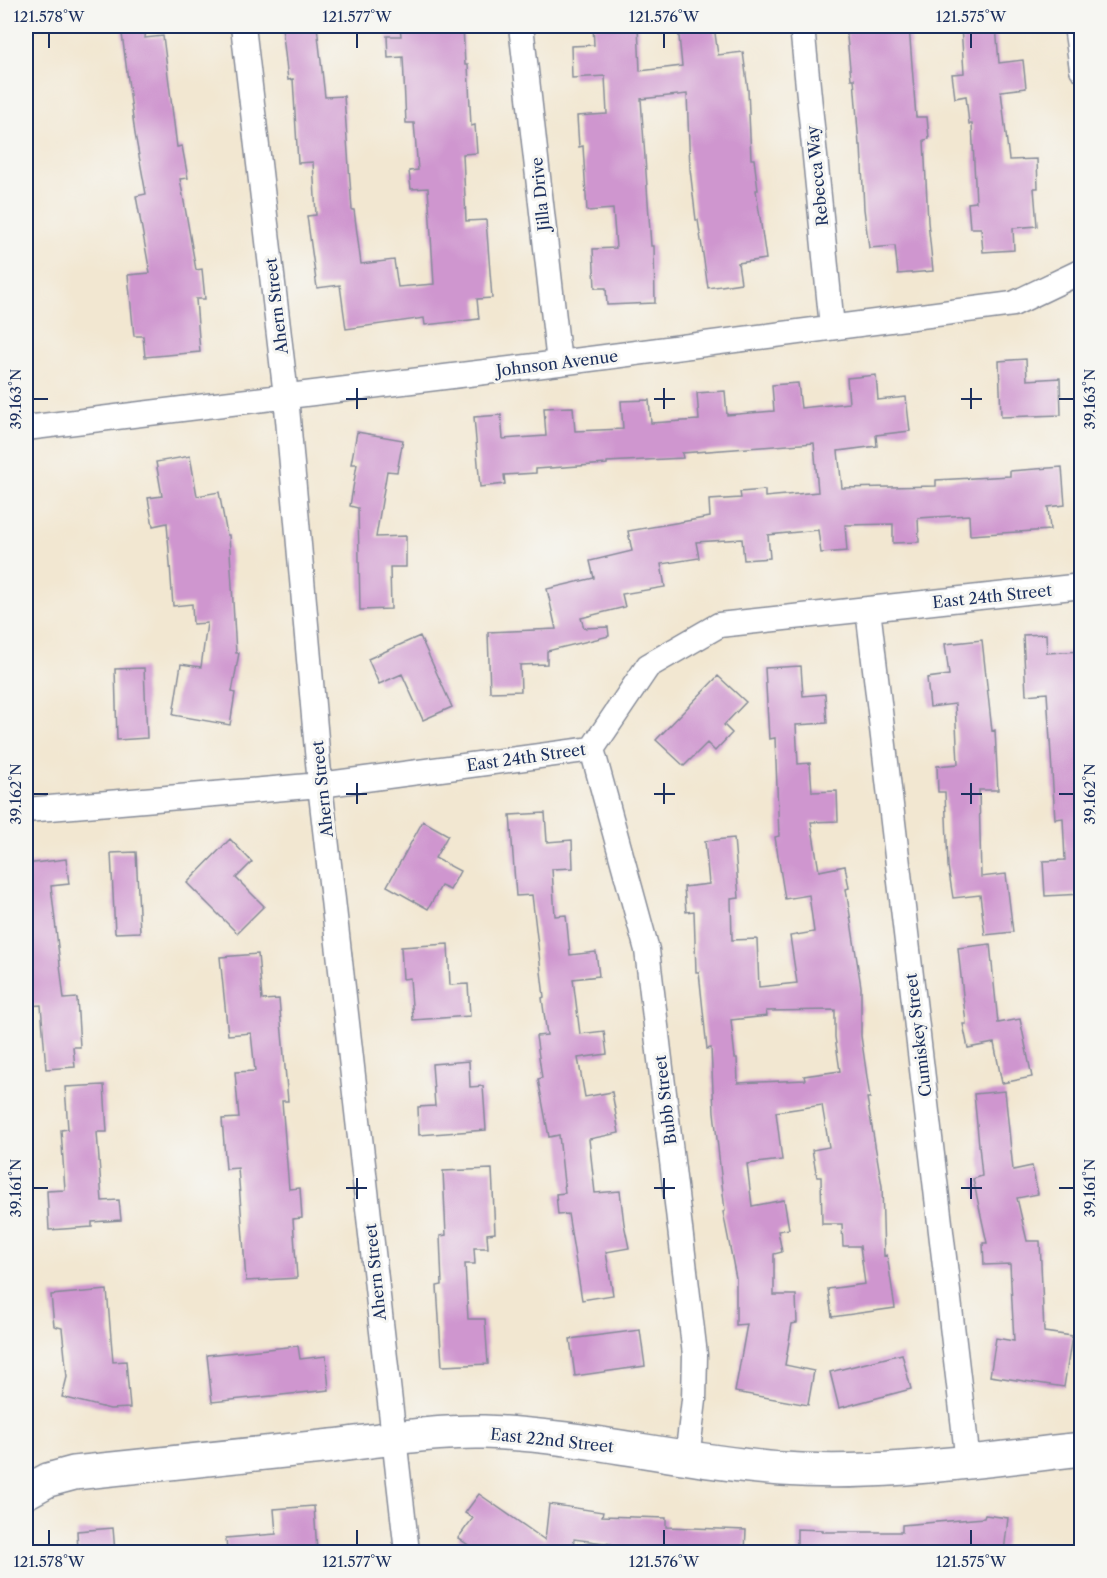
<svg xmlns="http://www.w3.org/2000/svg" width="1107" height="1578" viewBox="0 0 1107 1578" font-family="'Libre Caslon Text',serif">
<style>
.building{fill:#cf96cf;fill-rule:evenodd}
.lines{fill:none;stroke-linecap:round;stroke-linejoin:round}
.street-casing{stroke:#868b98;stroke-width:27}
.secondary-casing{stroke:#868b98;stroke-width:36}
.street{stroke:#fff;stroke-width:24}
.secondary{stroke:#fff;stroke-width:33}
.ticks{fill:none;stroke:#1b2f5e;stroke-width:2}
.labels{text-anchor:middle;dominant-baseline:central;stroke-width:6;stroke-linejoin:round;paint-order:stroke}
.street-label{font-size:16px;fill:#1b2f5e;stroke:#f6f6f2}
.neatline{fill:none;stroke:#1b2f5e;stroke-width:2}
.ticks-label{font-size:15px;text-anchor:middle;fill:#1b2f5e}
</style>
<rect width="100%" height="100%" fill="#f6f6f2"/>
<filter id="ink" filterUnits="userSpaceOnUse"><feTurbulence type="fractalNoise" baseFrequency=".0167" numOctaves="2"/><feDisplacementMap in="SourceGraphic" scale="12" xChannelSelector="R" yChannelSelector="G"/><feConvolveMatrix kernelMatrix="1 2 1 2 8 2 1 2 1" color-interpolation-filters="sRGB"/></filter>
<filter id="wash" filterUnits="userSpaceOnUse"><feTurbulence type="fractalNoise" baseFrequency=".008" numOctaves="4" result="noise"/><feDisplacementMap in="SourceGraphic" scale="24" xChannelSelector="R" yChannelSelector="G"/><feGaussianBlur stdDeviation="1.35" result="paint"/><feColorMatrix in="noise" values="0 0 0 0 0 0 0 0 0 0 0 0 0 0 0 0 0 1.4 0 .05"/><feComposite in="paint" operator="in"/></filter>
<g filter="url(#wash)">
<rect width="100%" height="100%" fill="#f2e7d1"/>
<g id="blocks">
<path class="building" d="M121 26H146L145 38 163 36 177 147 182 146 188 178 180 179 196 270 202 269 205 299H196L200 352 145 357 143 336H134L128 275 150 273 136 196 146 194 135 134Z
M282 26H317L325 97 344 96 352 210H354L361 264 394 260 398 287 434 284 428 188 411 189 409 171 418 170 414 123H406L403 57 388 58 387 36H401L400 26H463L465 65H468L471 126 475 125 477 153 463 154 466 221 486 220 492 298 477 299 479 319 425 325 424 318 346 329 340 285 317 288 307 216 316 215 313 162 298 163 293 79 288 80Z
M593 26H638L640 71 682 66 678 26H714L718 55 743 52 748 90 751 159H754L758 190H756L766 259 738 263 741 283 708 288 698 220H696L690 169 687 94 641 99 651 246H654L655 303 607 305 606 288H595L593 249 616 248 613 209 587 211 583 146 579 147 577 116 607 114 605 76 572 78 571 46 594 45Z
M846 26H909L916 117H927L929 139 924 140 928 222 933 271 898 274 895 246 869 248 864 209 861 145H859L854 79H851Z
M961 26H996L999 63 1023 60 1026 88 1001 91 1009 160 1037 159 1038 188H1034L1037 226 1013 228 1014 250 983 252 981 228H970L968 203 976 202 972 124H969L966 96 955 98 952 74 964 73Z
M1026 359 1027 380 1060 378 1061 415 1001 417 999 361Z
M876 375 878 400 906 397 910 431 876 435 877 446 838 451 842 488 936 486V480L1010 476V471L1062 467 1065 505 1048 507 1050 530 970 535 969 515 918 518 919 542 893 543V524L845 525 847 551 821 553 818 530 768 535 770 558 744 560 742 539 696 542 699 558 661 564 665 587 622 594 625 607 581 618 584 628 608 627 609 636 547 651V664L520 665 521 691 490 692 488 632 556 629 547 589 594 578 590 561 632 551 628 531 710 517 709 500 741 498 740 492 765 490V497L818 492 814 443 682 453 683 458 607 462V464L536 469V473L504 475 505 484 480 487 474 417 501 415 503 439 546 436 544 408 573 407 575 431 623 429 621 401 649 400 651 423 699 420 697 393 725 391 727 415 774 411 772 385 798 383 801 408 849 403 847 378Z
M357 432 403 440 397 472 387 471 376 537 406 536V567H390L391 609 360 610 358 508 350 506 357 464H351Z
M190 456 197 496 219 492 227 535H229L236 653H239L232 692 235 693 230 725 173 715 181 664 201 667 207 623 193 624 192 604 173 606 167 523 153 526 148 498 162 496 156 462Z
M1046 634 1047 653 1082 651V894L1045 896 1043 861 1065 860 1063 818 1055 819 1047 693 1026 695 1023 635Z
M420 636 452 707 423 720 402 674 379 684 368 659Z
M982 640 992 731 995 730 998 790H979L981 877 1006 874 1013 932 985 935 980 895 953 898 948 866 945 792H938L937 766 958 764 955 704 930 707 927 678 949 675 945 644Z
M801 666 803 696 825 694 827 723 796 725 798 764 810 763 812 792 837 791 838 821 811 822 819 871 845 866 849 888 846 889 861 987V1036L870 1098H867L882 1186 884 1256 887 1255 895 1308 832 1317 828 1289 865 1284 860 1246H843L842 1224H822L821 1177H817L812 1150 829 1147 822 1105 776 1112 782 1160 747 1164 752 1206 784 1200 789 1229 778 1231 782 1252 774 1254V1295H796L797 1323 792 1324 785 1365 814 1371 808 1405 735 1392 747 1324 736 1325V1278L723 1212 725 1211 714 1112 711 1048 707 1049 699 972H696L694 911 686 912 684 887 709 884 705 841 734 838 739 898 731 899 732 940 757 939 759 987 797 983 790 936 814 932 809 895 785 899 775 837 779 836 775 738 769 739 765 668ZM835 1010V1037L840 1071 804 1076 805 1080 738 1083 737 1058H735L731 1020 767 1016 766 1011Z
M144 668 147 738 117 740 115 669Z
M718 676 746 702 724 725 732 733 715 751 707 743 684 766 656 740Z
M545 813 547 842 572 840 573 868 552 869 555 916 566 915 570 955 596 952 599 976 573 979 580 1034 604 1031 607 1054 578 1058 585 1097 612 1092 619 1133 589 1139 595 1193 620 1191 624 1224 629 1248 606 1252 613 1295 582 1300 568 1214 558 1215 556 1194 565 1193 559 1135 549 1137 538 1079 542 1078 536 1036 547 1035 542 998 544 997 532 895 516 896 510 815Z
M423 821 448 835 435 858 460 871 450 890 441 886 428 909 387 886Z
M230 839 252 862 236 878 264 906 237 933 187 883Z
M136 852 140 932 115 933 111 853Z
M66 859 69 884 51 886 64 999 77 998 80 1047H73L75 1067 46 1069 41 1005 26 1006V864Z
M448 944 450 985 468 984 470 1016 413 1020 410 978 403 979 401 947Z
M990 944 998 1023 1020 1019 1032 1077 1002 1083 994 1043 968 1048 963 1024H966L958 948Z
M258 954 262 1000 279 999 288 1101H282L289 1189 300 1188 302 1218 293 1219 297 1278 246 1281 238 1168 226 1169 222 1119 239 1118 235 1072 255 1071 251 1033 228 1035 220 957Z
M469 1061 470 1087 483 1086 486 1130 419 1135 418 1107 435 1106 432 1064Z
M104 1085 107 1132H97L102 1201 119 1200 121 1220 92 1222V1227L49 1230 47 1191 65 1190 61 1130 68 1129 65 1087Z
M1005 1091 1013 1170 1032 1166 1038 1194 1017 1198 1027 1241H1040L1044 1332 1072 1336 1064 1387 990 1376 996 1338 1014 1341 1010 1264 984 1265 983 1243H987L973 1179 982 1176 974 1094Z
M492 1169 495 1233 487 1234 488 1248H474L475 1264H465L468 1319H485L488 1364 442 1366 437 1286 442 1285 440 1236 446 1235 443 1171Z
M107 1290 113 1362 126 1361 130 1408 110 1409 62 1397 67 1377 62 1328 54 1326 51 1295Z
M640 1330 645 1366 575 1376 570 1339Z
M298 1346 300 1359 326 1356 329 1390 212 1402 207 1355Z
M902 1354 911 1389 839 1408 830 1372Z
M479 1494 545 1540 549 1504 603 1512 602 1516 666 1518V1527L746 1530 745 1552H610L611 1544 574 1539 572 1552H479L458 1538 473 1518 465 1513Z
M314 1506 317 1552H227L226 1538 276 1534 274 1509Z
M985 1515 1008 1518 1004 1552H797V1529L823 1530V1532H902V1525L984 1518Z
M113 1528 115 1552H78L77 1531Z"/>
</g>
</g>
<g filter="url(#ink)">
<use href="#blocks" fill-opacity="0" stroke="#868b98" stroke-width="1.5"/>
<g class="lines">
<defs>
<path id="street" d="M243 26 286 396 320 785 407 1552
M521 26 559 363
M802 26 832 327
M1076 26 1082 69
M26 428 559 363 1013 304 1082 271
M868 609 968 1462
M592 749 647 950 695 1355 694 1400 687 1458
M26 810 320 785 592 749 648 666 719 625 1082 586"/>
<path id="secondary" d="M26 1492 48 1480 74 1473C160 1464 246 1455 332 1446 382 1440 434 1431 484 1432 584 1435 682 1462 782 1469 882 1476 982 1460 1082 1449"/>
</defs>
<use href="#street" class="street-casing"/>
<use href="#secondary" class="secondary-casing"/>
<use href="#street" class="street"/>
<use href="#secondary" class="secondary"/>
</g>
</g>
<path class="ticks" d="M49 33V48M357 33V48M664 33V48M971 33V48M357 388V409M664 388V409M971 388V409M33 399H48M346 399H367M654 399H675M961 399H982M1059 399H1074M357 783V804M664 783V804M971 783V804M33 794H48M346 794H367M654 794H675M961 794H982M1059 794H1074M357 1178V1199M664 1178V1199M971 1178V1199M33 1188H48M346 1188H367M654 1188H675M961 1188H982M1059 1188H1074M49 1530V1545M357 1530V1545M664 1530V1545M971 1530V1545"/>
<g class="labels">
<g class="street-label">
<text transform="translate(817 176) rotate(-96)">Rebecca Way</text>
<text transform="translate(540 194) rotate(-96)">Jilla Drive</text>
<text transform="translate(276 306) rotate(-97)">Ahern Street</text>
<text transform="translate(557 363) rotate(-7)">Johnson Avenue</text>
<text transform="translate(992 596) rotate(-6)">East 24th Street</text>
<text transform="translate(526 757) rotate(-8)">East 24th Street</text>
<text transform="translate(322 789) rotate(-96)">Ahern Street</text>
<text transform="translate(918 1035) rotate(-97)">Cumiskey Street</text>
<text transform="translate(665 1100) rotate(-97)">Bubb Street</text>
<text transform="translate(375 1272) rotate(-96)">Ahern Street</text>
<text transform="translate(552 1440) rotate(6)">East 22nd Street</text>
</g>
</g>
<rect width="1107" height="1578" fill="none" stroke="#f6f6f2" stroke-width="66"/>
<rect x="33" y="33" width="1041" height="1512" class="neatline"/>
<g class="ticks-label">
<text x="49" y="22">121.578°W</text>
<text x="357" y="22">121.577°W</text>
<text x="664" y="22">121.576°W</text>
<text x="971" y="22">121.575°W</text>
<text transform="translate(16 399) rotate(-90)" y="5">39.163°N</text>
<text transform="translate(1090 399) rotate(-90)" y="5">39.163°N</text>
<text transform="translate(16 794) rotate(-90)" y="5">39.162°N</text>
<text transform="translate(1090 794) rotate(-90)" y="5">39.162°N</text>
<text transform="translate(16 1188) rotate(-90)" y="5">39.161°N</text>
<text transform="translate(1090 1188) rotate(-90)" y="5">39.161°N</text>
<text x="49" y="1567">121.578°W</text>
<text x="357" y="1567">121.577°W</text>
<text x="664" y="1567">121.576°W</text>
<text x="971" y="1567">121.575°W</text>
</g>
</svg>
